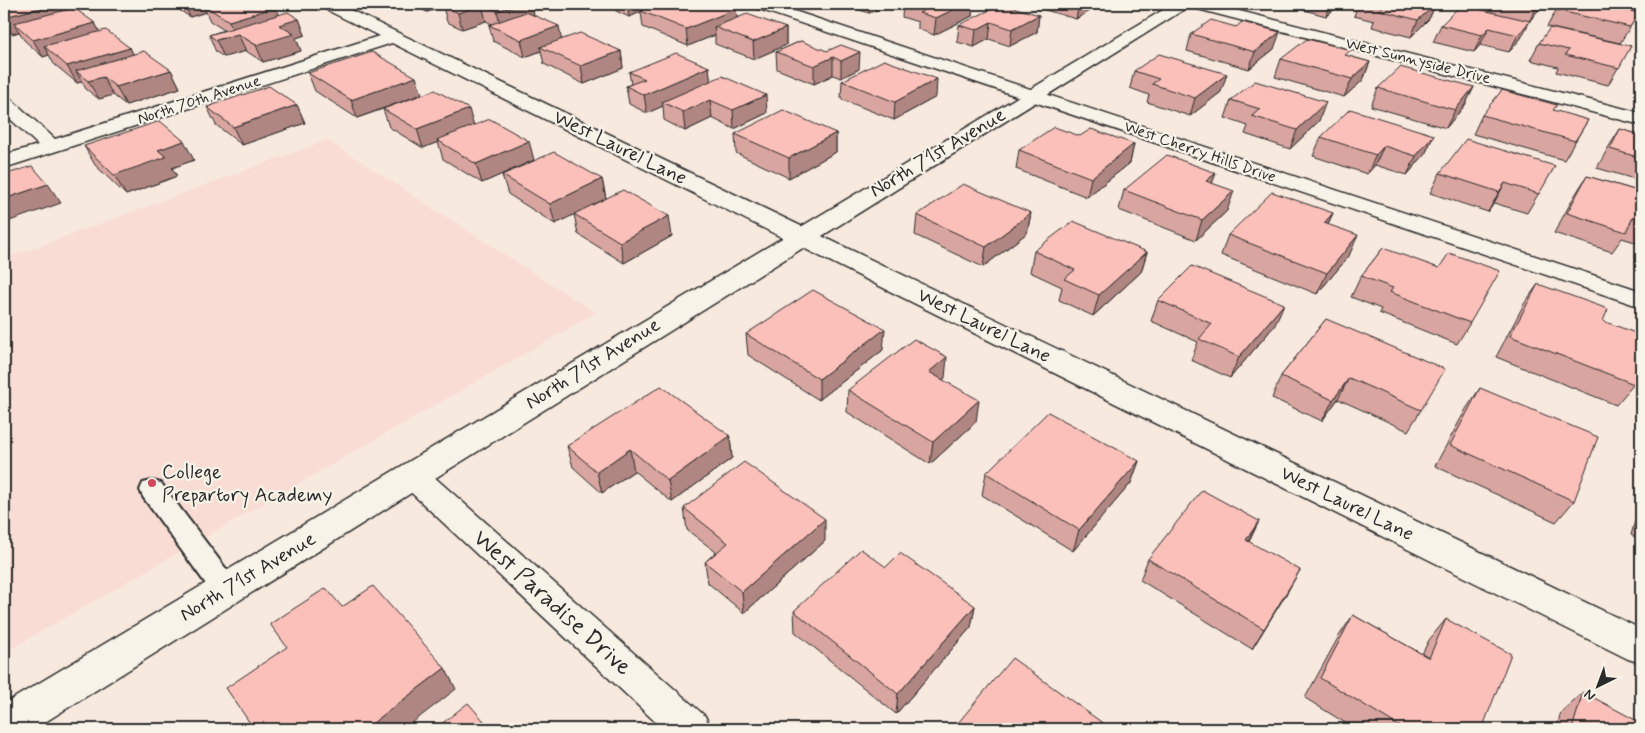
<svg xmlns="http://www.w3.org/2000/svg" width="1645" height="733" viewBox="0 0 1645 733" font-family="Mynerve,sans-serif">
<style>
.built{fill:#f9ddd4}
.lines{fill:none;stroke-linecap:round;stroke-linejoin:round}
.lane-casing{stroke:#2b2b2b;stroke-width:4}
.street-casing{stroke:#2b2b2b;stroke-width:3}
.secondary-casing{stroke:#2b2b2b;stroke-width:3}
.lane{fill:#f7f3e8;fill-rule:evenodd}
.street{fill:#f7f3e8;fill-rule:evenodd}
.secondary{fill:#f7f3e8;fill-rule:evenodd}
.wall{fill:#d9a5a0;stroke:#2b2b2b}
.shaded-wall{fill:#b08682;stroke:#2b2b2b}
.building{fill:#fcc0ba;stroke:#2b2b2b}
.poi-dot{fill:#d1495b;stroke:#f7f3e8;stroke-width:2}
.labels{text-anchor:middle;dominant-baseline:central;stroke-width:4.5;stroke-linejoin:round;paint-order:stroke}
.far-street-label{font-size:16px;fill:#2b2b2b;stroke:#f7f3e8}
.street-label{font-size:20px;fill:#2b2b2b;stroke:#f7f3e8}
.poi-label{font-size:20px;fill:#2b2b2b;stroke:#f7f3e8;text-anchor:start}
.near-street-label{font-size:24px;fill:#2b2b2b;stroke:#f7f3e8}
</style>
<rect width="100%" height="100%" fill="#f8e9df"/>
<filter id="ink" filterUnits="userSpaceOnUse"><feTurbulence type="fractalNoise" baseFrequency=".02" numOctaves="2"/><feDisplacementMap in="SourceGraphic" scale="10" xChannelSelector="R" yChannelSelector="G"/><feConvolveMatrix kernelMatrix="1 2 1 2 8 2 1 2 1" color-interpolation-filters="sRGB"/></filter>
<g filter="url(#ink)">
<path class="built" d="M327 140 596 313 4 653V259Z"/>
<g class="lines">
<defs>
<path id="lane" d="M152 481 161 483 236 582 240 590 236 598 226 601 216 598 143 497 140 490 143 483Z"/>
<path id="street" d="M318 4H338L1641 629V663L1628 659 392 43 4 168V155L38 145 4 113V97L11 99 55 139 379 36 321 7Z
M750 4H773L1641 291V307L753 7Z
M1187 4H1212L1641 113V125L1190 7Z
M1612 4H1641V13L1615 7Z
M413 464 424 468 705 716 711 729H663L402 484 397 476 402 468Z"/>
<path id="secondary" d="M1173 4H1191L1188 7 34 729H4V704Z"/>
</defs>
<use href="#lane" class="lane-casing"/>
<use href="#street" class="street-casing"/>
<use href="#secondary" class="secondary-casing"/>
<use href="#lane" class="lane"/>
<use href="#street" class="street"/>
<use href="#secondary" class="secondary"/>
</g>
<path class="wall" d="M4 4 66 10 95 23 99 32 130 48 133 54 171 70 180 88 126 105 113 95 99 99 86 89 82 82 77 83 54 64 49 55 43 57 24 40 19 32 12 34 4 27Z
M170 4H270L276 7 279 15 299 19 305 35 296 38 301 51 263 62 246 51 224 57 216 52 209 35 224 30 210 21 206 12 190 17Z
M410 4H532L534 15 562 39 621 51 623 68 584 84 544 64 541 51 525 57 493 41 489 25 492 24 486 21 462 29 447 22 443 7 427 12Z
M614 4H694L699 5 736 9 737 18 786 28V45L754 59 715 44V35L688 46 643 27 641 12 629 17 616 11Z
M855 4H890L869 13 854 8Z
M903 4H973L972 16 934 35 918 29V22L902 17Z
M1028 4H1102L1076 19 1028 5Z
M1294 4H1341L1326 16 1293 7Z
M1358 4H1436L1429 19 1411 37 1372 27 1374 21 1354 16Z
M1461 4H1542L1540 8 1529 21 1521 38 1509 52 1480 45 1474 52 1433 42 1441 25 1461 6Z
M1608 4 1607 6 1639 13 1620 43 1547 27 1556 10Z
M1039 15 1037 32 1010 46 989 39 974 47 957 42 959 25Z
M1236 27 1274 49 1249 69 1187 51 1191 34Z
M801 41 859 69 841 78 833 75 814 84 777 69 776 52Z
M1539 43 1631 46 1608 85 1556 72 1558 67 1530 60Z
M1348 56 1370 62 1363 80 1344 97 1275 77 1281 59Z
M709 67 710 81 767 113 734 129 712 118 685 131 664 120 663 106 647 113 629 104 626 86 631 84 629 72Z
M1134 71 1221 92 1190 116 1147 102 1149 95 1130 88Z
M308 73 422 94 534 160 482 183 443 159 438 142 423 148 389 127 383 109 357 118 315 91Z
M1641 76V83L1638 82Z
M842 81 936 97 894 120 841 99Z
M1474 87 1465 105 1446 128 1371 106 1378 88Z
M1231 100 1319 121 1290 149 1245 134 1248 126 1225 118Z
M297 105 305 123 242 145 216 125 207 107Z
M1553 111 1588 120 1564 160 1473 134 1482 115Z
M1620 129 1641 135V181L1597 168 1608 148Z
M836 133V152L789 178 736 153 735 134Z
M1434 135 1425 154 1407 175 1375 165 1367 174 1313 156 1321 137Z
M1134 144 1130 163 1087 197 1016 169 1019 150Z
M84 146 194 160 172 168 177 176 126 195 95 165Z
M1555 166 1527 213 1494 203 1488 212 1430 193 1440 173Z
M1216 173 1212 183 1227 211 1196 240 1119 210 1124 190Z
M502 175 602 179 606 198 672 236 624 263 578 234 574 214 555 224 508 194Z
M1587 176 1641 192V244L1622 238 1612 252 1554 233 1575 195Z
M1031 213 1027 233 983 267 915 235 917 215Z
M1333 213 1328 224 1349 256 1317 294 1221 255 1228 235Z
M1383 248 1470 323 1457 344 1379 313 1381 309 1351 297 1361 276Z
M1034 251 1147 252 1141 272 1093 316 1059 300 1062 287 1030 272Z
M1538 284 1603 321 1634 384 1616 405 1496 357 1524 304Z
M1158 300 1275 325 1230 378 1191 360 1198 342 1151 321Z
M1326 319 1421 410 1408 431 1338 399 1322 421 1272 398 1281 376Z
M746 334 883 350 819 400 748 355Z
M945 378 943 380 976 422 930 464 847 412 848 390Z
M1480 388 1574 501 1556 522 1435 466 1466 409Z
M730 436 732 458 672 502 634 471 602 493 573 467 567 446Z
M1139 461 1131 483 1073 551 982 495 986 473Z
M1641 500V540L1631 535Z
M684 508 825 541 744 613 708 583 705 562 716 552 687 530Z
M1259 521 1249 542 1288 591 1252 649 1140 580 1148 559Z
M886 567 975 606 971 627 896 714 795 632 794 611Z
M1353 615 1422 654 1429 640 1446 619 1482 729H1355L1305 698 1339 636Z
M1583 692 1641 729H1556L1561 712Z"/>
<path class="shaded-wall" d="M57 4H62L71 19 14 23 19 32 12 34 4 21V17Z
M184 4H237L203 5 206 12 190 17Z
M425 4H455L443 5V7L427 12Z
M521 4H532L534 17 501 28 497 11Z
M627 4H664L641 11V12L629 17Z
M869 4H890L869 13Z
M965 4H973L972 16 934 35 936 18Z
M1079 4H1102L1076 19Z
M1330 4H1341L1326 16Z
M1436 4 1429 19 1411 37 1418 20Z
M1538 4H1542L1540 8 1529 22Z
M482 5 486 21 462 29 458 13Z
M276 7 283 23 299 19 305 35 296 38 301 51 263 62 256 45 238 34 246 51 224 57 216 40 235 35 229 21Z
M736 9 738 26 714 27 715 35 688 46 686 29Z
M1039 15 1037 32 1010 46 1012 29Z
M1530 21 1521 38 1509 52 1518 35Z
M991 22 989 39 974 47 976 30Z
M95 23 104 40 44 46 49 55 43 57 33 40Z
M559 26 562 43 540 47 541 51 525 57 521 40Z
M786 28V45L754 59 753 42Z
M1489 28 1480 45 1474 52 1482 35Z
M1280 32 1274 49 1249 69 1255 52Z
M130 48 139 65 76 71 82 82 77 83 67 66Z
M621 51 623 68 584 84 581 66Z
M860 52 859 69 841 78V61Z
M833 57V75L814 84V66Z
M1370 62 1363 80 1344 97 1352 79Z
M709 67 711 85 662 102 663 106 647 113 644 95Z
M171 70 180 88 126 105 116 87Z
M1227 74 1221 92 1190 116 1195 98Z
M103 77 113 95 99 99 88 81Z
M416 77 422 94 357 118 351 100Z
M937 79 936 97 894 120 895 102Z
M1474 87 1465 105 1446 128 1455 110Z
M766 95 767 113 734 129 733 110Z
M710 100 712 118 685 131 683 112Z
M1326 102 1319 121 1290 149 1297 130Z
M297 105 305 123 242 145 233 127Z
M469 109 474 127 437 140 438 142 423 148 417 129Z
M836 133V152L789 178V158Z
M1434 135 1425 154 1407 175 1416 156Z
M184 141 194 160 172 168 177 176 126 195 114 175 158 150Z
M529 141 534 160 482 183 476 164Z
M1134 144 1130 163 1087 197 1091 178Z
M1384 146 1375 165 1367 174 1376 155Z
M1216 173 1209 192 1206 181Z
M602 179 606 199 555 224 550 204Z
M1505 183 1494 203 1488 212 1499 192Z
M48 184 61 203 4 223V199Z
M1234 191 1227 211 1196 240 1202 220Z
M1031 213 1027 233 983 267 986 247Z
M1333 213 1324 233V223Z
M669 216 672 236 624 263 620 242Z
M1358 235 1349 256 1317 294 1327 273Z
M1147 252 1141 272 1093 316 1099 295Z
M1284 304 1275 325 1230 378 1239 357Z
M885 329 883 350 819 400V379Z
M947 357 945 378 927 393 929 372Z
M1349 378 1338 399 1322 421 1333 400Z
M979 400 976 422 930 464 933 442Z
M730 436 732 458 672 502 668 481Z
M630 449 634 471 602 493 597 472Z
M1139 461 1131 483 1073 551 1079 530Z
M825 519V541L744 613 742 592Z
M1259 521 1248 542 1246 540Z
M1300 570 1288 591 1252 649 1264 629Z
M975 606 971 627 896 714 898 694Z
M445 668 456 689 404 729H365Z"/>
<path class="building" d="M4 4H57L4 17Z
M208 4H270L276 7 229 21 203 5Z
M448 4H521L497 11 482 5 458 13 443 5Z
M660 4H694L699 5 703 4H721L736 9 686 29 641 11Z
M913 4H965L936 18 919 13 928 8Z
M1002 4 1039 15 1012 29 991 22 976 30 959 25Z
M1377 4H1436L1418 20 1379 10 1384 6Z
M1561 4H1608L1606 6 1639 13 1630 27 1556 10Z
M1461 5 1530 21 1518 35 1489 28 1482 35 1441 25Z
M74 8 95 23 33 40 14 23Z
M288 12 299 19 279 25 294 34 256 45 238 34 216 40 209 35Z
M526 12 559 26 521 40 489 25Z
M747 14 786 28 753 42 714 27Z
M1211 20 1236 27 1242 22 1280 32 1255 52 1191 34Z
M1550 28 1631 46 1619 68 1565 55 1569 50 1539 43Z
M106 30 130 48 67 66 44 46Z
M580 33 621 51 581 66 540 47Z
M1307 39 1351 50 1345 55 1370 62 1352 79 1281 59Z
M801 41 827 51 841 45 860 52 841 61 833 57 814 66 776 52Z
M144 51 171 70 116 87 103 77 88 81 76 71Z
M372 52 416 77 351 100 308 73Z
M676 53 709 67 644 95 626 86 645 79 629 72Z
M1159 54 1227 74 1195 98 1152 84 1159 79 1134 71Z
M884 60 937 79 895 102 842 81Z
M1400 67 1474 87 1455 110 1378 88Z
M722 76 766 95 733 110 710 100 683 112 662 102Z
M1255 81 1326 102 1297 130 1252 116 1260 109 1231 100Z
M269 86 297 105 233 127 207 107Z
M435 90 469 109 417 129 383 109Z
M1502 90 1557 105 1553 110 1588 120 1575 141 1482 115Z
M1350 109 1434 135 1416 156 1384 146 1376 155 1321 137Z
M783 110 836 133 789 158 735 134Z
M490 119 529 141 476 164 437 140Z
M160 121 184 141 158 150 166 157 114 175 84 146Z
M1054 127 1080 136 1091 129 1134 144 1091 178 1019 150Z
M1620 129 1641 135V158L1610 149Z
M1466 139 1555 166 1539 194 1505 183 1499 192 1440 173Z
M554 152 602 179 550 204 502 175Z
M1167 155 1216 173 1206 181 1234 191 1202 220 1124 190Z
M32 166 48 184 4 199V175Z
M1587 176 1641 192V219L1633 217 1626 232 1567 213Z
M963 184 1031 213 986 247 917 215Z
M623 190 669 216 620 242 574 214Z
M1272 192 1333 213 1324 223 1358 235 1327 273 1228 235Z
M1073 221 1147 252 1099 295 1064 279 1075 270 1034 251Z
M1383 248 1439 268 1449 253 1500 271 1470 323 1390 292 1393 288 1361 276Z
M1192 266 1284 304 1239 357 1199 339 1212 324 1158 300Z
M1538 284 1608 309 1603 321 1641 335V362L1634 384 1510 336Z
M813 290 885 329 819 379 746 334Z
M1326 319 1445 369 1421 410 1349 378 1333 400 1281 376Z
M914 339 947 357 929 372 979 400 933 442 848 390Z
M661 386 730 436 668 481 630 449 597 472 567 446Z
M1480 388 1598 437 1574 501 1450 445Z
M1048 412 1139 461 1079 530 986 473Z
M744 462 825 519 742 592 705 562 728 543 684 508Z
M1202 490 1259 521 1246 540 1300 570 1264 629 1148 559Z
M861 549 886 567 900 553 975 606 898 694 794 611Z
M373 586 445 668 365 729H254L226 688 287 647 270 624 326 588 342 607Z
M1353 615 1429 658 1446 619 1511 654 1482 729H1404L1320 678Z
M1012 658 1111 729H953Z
M1583 692 1641 723V729H1572Z
M468 703 491 729H435Z"/>
</g>
<circle class="poi-dot" cx="152" cy="483" r="5"/>
<g class="labels">
<g class="far-street-label">
<text transform="translate(1418 61) rotate(14)">West Sunnyside Drive</text>
<text transform="translate(199 100) rotate(-18)">North 70th Avenue</text>
<text transform="translate(1200 152) rotate(19)">West Cherry Hills Drive</text>
</g>
<g class="street-label">
<text transform="translate(620 148) rotate(26)">West Laurel Lane</text>
<text transform="translate(938 153) rotate(-31)">North 71st Avenue</text>
<text transform="translate(984 326) rotate(26)">West Laurel Lane</text>
<text transform="translate(593 364) rotate(-32)">North 71st Avenue</text>
<text transform="translate(1347 504) rotate(26)">West Laurel Lane</text>
<text transform="translate(248 577) rotate(-31)">North 71st Avenue</text>
</g>
<g class="poi-label">
<text x="162" y="472">College<tspan x="162" dy="23">Prepartory Academy</tspan></text>
</g>
<g class="near-street-label">
<text transform="translate(552 603) rotate(42)">West Paradise Drive</text>
</g>
</g>
<rect width="1645" height="733" fill="none" stroke="#f7f3e8" stroke-width="20"/>
<rect x="10" y="10" width="1625" height="713" fill="none" stroke="#2b2b2b" stroke-width="2" filter="url(#ink)"/>
<g transform="translate(1598 686) rotate(222)" stroke="#f7f3e8" stroke-width="4" paint-order="stroke">
<path d="M0-4L9 19L0 12L-9 19Z" fill="#2b2b2b"/>
<text y="-8" font-size="14" font-weight="bold" text-anchor="middle" fill="#2b2b2b">N</text>
</g>
</svg>
